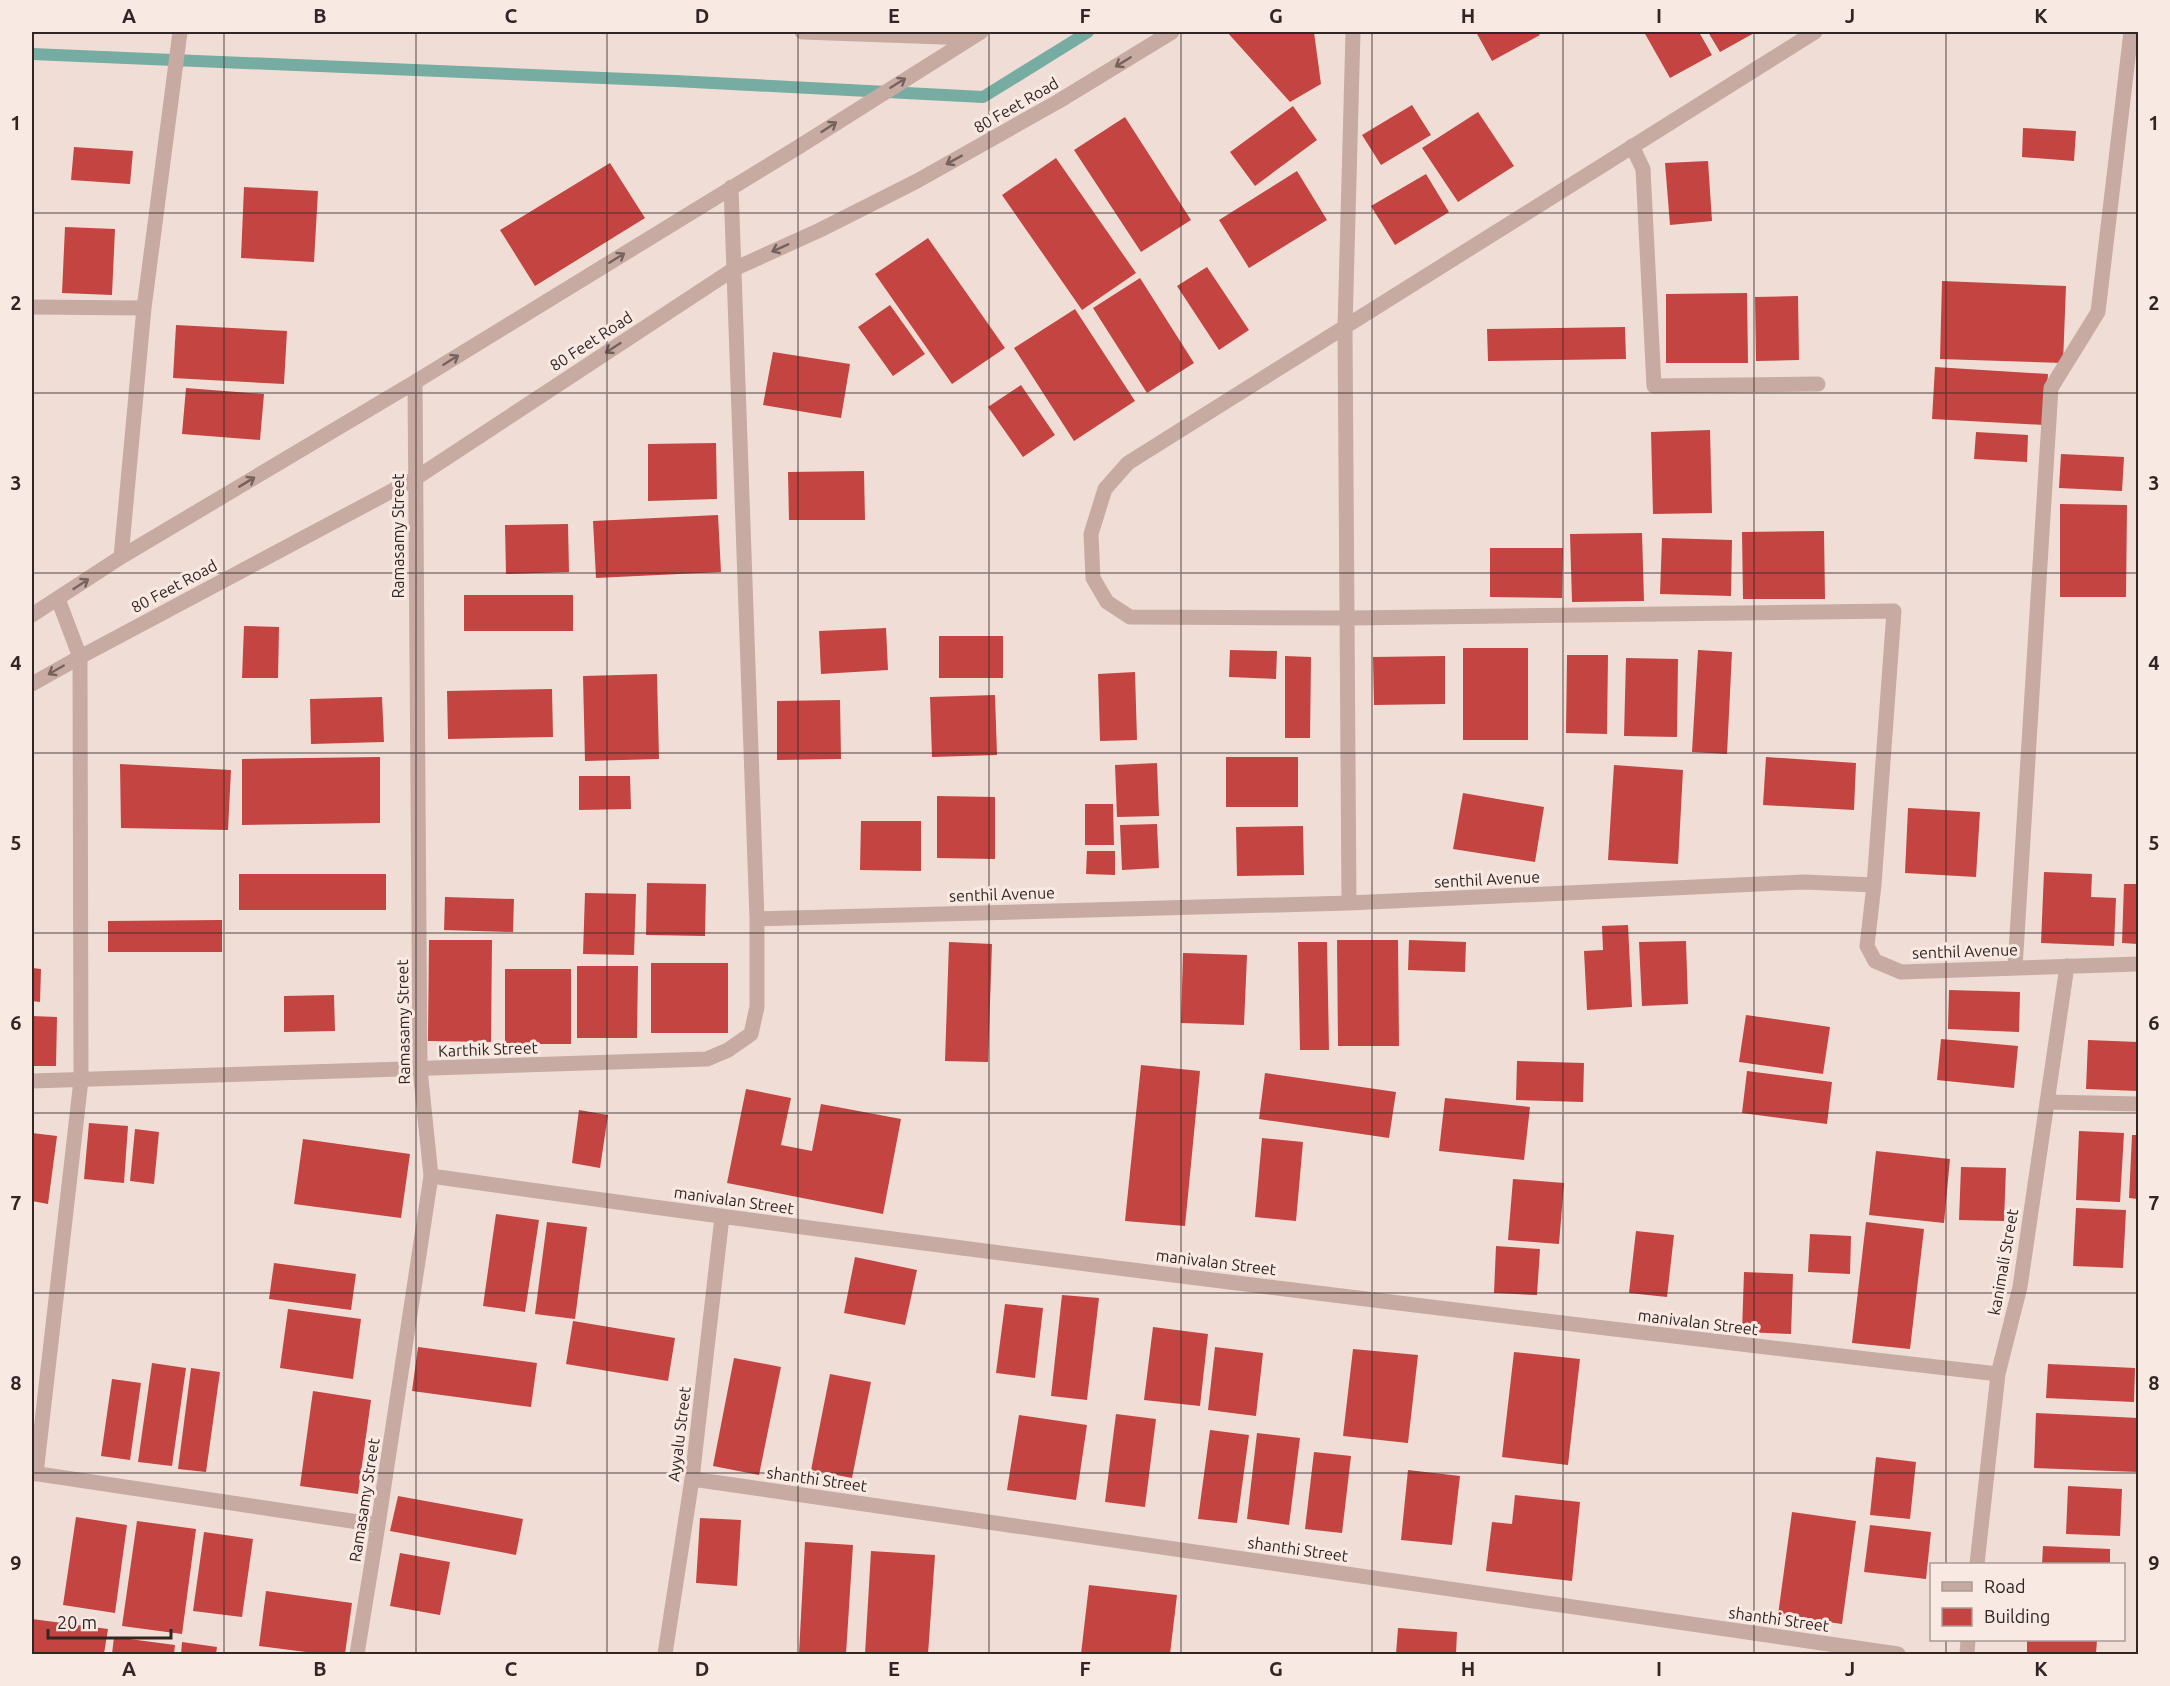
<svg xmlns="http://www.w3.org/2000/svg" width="2170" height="1686" viewBox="0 0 2170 1686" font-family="Ubuntu,sans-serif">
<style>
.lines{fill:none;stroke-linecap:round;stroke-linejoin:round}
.stream{stroke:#76aca2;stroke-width:12}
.building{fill:#c34440}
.minor{stroke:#c7aba3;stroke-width:15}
.oneway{stroke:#75625e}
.grid{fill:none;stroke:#322625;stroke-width:1.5;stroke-opacity:0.55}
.labels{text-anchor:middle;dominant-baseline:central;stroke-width:6;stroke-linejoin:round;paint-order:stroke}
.street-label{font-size:16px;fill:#322625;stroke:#f8e9e2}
.neatline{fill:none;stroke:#322625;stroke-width:2}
.grid-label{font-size:20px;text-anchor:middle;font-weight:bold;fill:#322625}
</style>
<rect width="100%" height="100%" fill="#f0ded6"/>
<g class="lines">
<path class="stream" d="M32 54 675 81 983 97 1088 32"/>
</g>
<path class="building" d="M1227 32H1314L1321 84 1290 102Z
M1476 32H1537L1540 35 1492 61Z
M1644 32H1699L1712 55 1670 78Z
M1708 32H1756L1720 52Z
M1412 105 1431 135 1381 165 1362 135Z
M1293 106 1317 140 1255 186 1230 152Z
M1478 112 1514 166 1458 202 1422 148Z
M1125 117 1191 220 1141 252 1074 150Z
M2023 128 2076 131 2074 161 2022 157Z
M74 147 133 151 130 184 71 180Z
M1056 158 1136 273 1082 310 1002 195Z
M1708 161 1712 221 1670 225 1665 163Z
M610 163 645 218 535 286 500 230Z
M1297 171 1327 220 1249 268 1219 220Z
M1426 174 1449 212 1395 245 1371 206Z
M244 187 318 191 314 262 241 258Z
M65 227 115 229 112 295 62 293Z
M928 238 1005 348 952 384 875 274Z
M1207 267 1249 330 1219 350 1177 286Z
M1140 278 1194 363 1147 393 1093 308Z
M1942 281 2066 286 2063 363 1940 359Z
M1747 293 1748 363H1666V294Z
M1798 296 1799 360 1756 361 1755 297Z
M890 305 925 354 893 376 858 327Z
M1075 309 1135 401 1074 441 1014 348Z
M176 325 287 331 284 384 173 378Z
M1625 327 1626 359 1488 361 1487 329Z
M773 352 850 364 841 418 763 405Z
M1935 367 2048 374 2044 425 1932 419Z
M1021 385 1055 435 1023 457 988 407Z
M186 388 264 394 260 440 182 434Z
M1710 430 1712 513 1653 514 1651 432Z
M1976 432 2028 435 2027 462 1974 459Z
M716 443 717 499 648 501V444Z
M2061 454 2124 457 2122 491 2059 488Z
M864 471 865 520H789L788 472Z
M2060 504 2127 505 2126 597H2060Z
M718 515 721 572 596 578 593 521Z
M568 524 569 572 506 574 505 525Z
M1824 531 1825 599H1743L1742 532Z
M1642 533 1644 601 1572 602 1570 534Z
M1662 538 1732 540 1731 596 1660 594Z
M1490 548H1563L1562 598 1490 597Z
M464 595H573V631H464Z
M244 626 279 627 278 678H242Z
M886 628 888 670 821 674 819 631Z
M939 636H1003V678H939Z
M1463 648H1528V740H1463Z
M1230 650 1277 651 1276 679 1229 677Z
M1698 650 1732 652 1727 754 1692 752Z
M1567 655H1608L1607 734 1566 733Z
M1285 656 1311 657 1310 738H1285Z
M1445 656V704L1374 705 1373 657Z
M1626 658 1678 659 1677 737 1624 736Z
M1135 672 1137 740 1100 741 1098 674Z
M657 674 659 759 585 761 583 676Z
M552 689 553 737 448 739 447 691Z
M995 695 997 755 932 757 930 697Z
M382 697 384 742 311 744 310 699Z
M840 700 841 759 777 760V701Z
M380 757V823L242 825V759Z
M1226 757H1298V807H1226Z
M1766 757 1856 763 1854 810 1763 805Z
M1157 763 1159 816 1117 817 1115 765Z
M120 764 231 770 228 830 121 828Z
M1614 765 1683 770 1678 864 1608 860Z
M579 776H630L631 809 579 810Z
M1463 793 1544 807 1535 862 1453 849Z
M937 796 995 797V859L937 858Z
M1085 804H1113L1114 845H1085Z
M1908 808 1980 812 1976 877 1905 873Z
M861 821H921V871L860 870Z
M1157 824 1159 868 1122 870 1120 825Z
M1303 826 1304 875 1237 876 1236 827Z
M1087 851H1115V875L1086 874Z
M2044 872 2092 874 2091 897 2116 898 2114 946 2041 943Z
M239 874H386V910H239Z
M647 883 706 884 705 936 646 935Z
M2124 884H2138V944L2122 943Z
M585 893 636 894 634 955 583 954Z
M445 897 514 899 513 932 444 930Z
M222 920V952H108V921Z
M1628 925 1632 1007 1587 1010 1584 951 1603 950 1602 926Z
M429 940H492L491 1042 428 1041Z
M1337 940H1398L1399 1046H1338Z
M1409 940 1466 942 1465 972 1408 970Z
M1686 941 1688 1004 1642 1006 1639 942Z
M949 942 992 944 988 1062 945 1061Z
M1298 942H1327L1329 1050H1300Z
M1183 953 1247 955 1244 1025 1181 1023Z
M651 963H728V1033H651Z
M577 966H638L637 1038H577Z
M32 968 41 969 40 1002 32 1001Z
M505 969H571V1044H505Z
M1949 990 2020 992 2019 1032 1948 1029Z
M334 995 335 1031 284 1032V996Z
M1746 1015 1830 1027 1823 1074 1739 1062Z
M32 1016 57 1017 56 1066H32Z
M1941 1039 2018 1046 2014 1088 1937 1080Z
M2088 1040 2138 1042V1091L2086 1089Z
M1517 1061 1584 1063 1583 1102 1516 1100Z
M1141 1065 1200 1071 1185 1226 1125 1221Z
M1747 1071 1832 1082 1827 1124 1742 1113Z
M1265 1073 1396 1092 1389 1138 1259 1119Z
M746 1089 791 1098 781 1145 812 1151 821 1104 901 1119 883 1214 727 1183Z
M1445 1098 1530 1107 1524 1160 1439 1151Z
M579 1110 608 1115 600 1168 572 1163Z
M89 1123 128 1126 124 1183 84 1179Z
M135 1129 159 1132 154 1184 130 1181Z
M2079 1131 2124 1133 2120 1202 2076 1200Z
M32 1133 57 1136 48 1204 32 1201Z
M2132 1135H2138V1199L2129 1198Z
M1262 1138 1303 1142 1296 1221 1255 1217Z
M303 1139 410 1154 401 1218 294 1204Z
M1876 1151 1950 1159 1944 1223 1869 1215Z
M1961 1167 2006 1168 2004 1221 1959 1220Z
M1513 1179 1564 1183 1559 1244 1508 1240Z
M2076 1208 2126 1210 2123 1268 2073 1266Z
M496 1214 539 1220 525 1312 483 1306Z
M547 1222 587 1227 575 1319 535 1314Z
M1866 1222 1924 1229 1910 1349 1852 1343Z
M1636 1231 1674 1235 1667 1297 1629 1293Z
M1810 1234 1851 1236 1850 1274 1808 1272Z
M1496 1246 1540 1249 1537 1295 1494 1293Z
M855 1257 917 1270 905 1325 844 1313Z
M274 1263 356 1274 351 1310 269 1299Z
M1744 1272 1793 1274 1791 1334 1742 1332Z
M1062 1295 1099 1298 1087 1400 1051 1396Z
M1005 1304 1043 1308 1035 1378 996 1373Z
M288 1309 361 1319 353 1379 280 1368Z
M573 1321 675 1338 668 1381 566 1364Z
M1153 1327 1208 1334 1200 1406 1144 1400Z
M418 1347 537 1363 531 1407 412 1391Z
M1215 1347 1263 1353 1256 1416 1208 1410Z
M1353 1349 1418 1355 1408 1443 1343 1436Z
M1514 1352 1580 1359 1568 1465 1502 1457Z
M734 1358 781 1367 759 1475 713 1466Z
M152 1363 186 1368 172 1466 138 1462Z
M2048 1364 2135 1368 2134 1402 2046 1398Z
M191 1368 220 1372 206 1472 178 1469Z
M830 1374 871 1382 852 1478 811 1470Z
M112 1379 141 1383 130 1460 101 1456Z
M313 1391 371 1400 358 1494 300 1486Z
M2036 1413 2138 1418V1472L2034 1468Z
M1116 1414 1156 1419 1145 1507 1105 1502Z
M1019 1415 1087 1425 1076 1500 1007 1490Z
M1210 1430 1249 1435 1237 1523 1198 1519Z
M1257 1433 1300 1438 1289 1525 1247 1519Z
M1314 1452 1351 1456 1342 1533 1305 1529Z
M1876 1457 1916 1462 1910 1519 1870 1515Z
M1408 1470 1460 1476 1452 1545 1401 1540Z
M2068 1486 2122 1489 2120 1536 2066 1534Z
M1515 1495 1580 1502 1572 1581 1486 1571 1492 1522 1512 1524Z
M398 1496 523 1519 516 1555 390 1531Z
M1792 1512 1856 1521 1842 1624 1778 1615Z
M76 1517 127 1525 115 1613 63 1605Z
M700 1518 741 1520 737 1586 696 1583Z
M137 1521 196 1529 182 1634 122 1626Z
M1870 1525 1931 1532 1926 1579 1864 1572Z
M204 1532 253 1539 242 1617 193 1611Z
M805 1542 853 1545 846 1654 799 1653Z
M2043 1546 2110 1549V1564H2042Z
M871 1551 935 1555 928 1654H865Z
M400 1553 450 1562 440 1615 390 1606Z
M1089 1585 1177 1595 1170 1654H1081Z
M266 1591 352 1603 345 1654H322L259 1646Z
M32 1619 108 1629 104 1654H32Z
M1398 1628 1457 1632 1456 1654H1396Z
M114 1637 175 1645 174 1654H112Z
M2027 1640H2097L2096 1654H2027Z
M182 1642 217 1647 216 1654H181Z"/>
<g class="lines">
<path class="minor" d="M802 32 970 38
M1815 32 1128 463 1105 489 1091 534 1093 578 1107 602 1130 617 1349 618 1894 611 1874 885
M1632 146 1643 169 1654 386 1818 384
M32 307 144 308
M121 557 144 308 180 32
M32 615 121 557 415 382 800 146 981 32
M32 684 80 657 416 478 734 269 820 230 917 181 1059 101 1172 32
M1349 903 1345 327 1353 32
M757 919 1349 903 1804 882 1874 885 1867 946 1875 961 1901 972 2138 964
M2015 968 2051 388 2098 312 2131 32
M32 1081 707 1059 728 1050 751 1034 757 1007V919L731 187
M2048 1102 2138 1104
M431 1176C952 1250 1475 1314 1998 1374
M32 1473 378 1525
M36 1474 81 1080 80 657 58 599
M692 1479 1898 1654
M1977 1564 1998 1374 2020 1287 2067 966
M357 1654 378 1525 431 1176 420 1069 415 382
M665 1654 692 1479 722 1217
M1967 1654 1968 1640"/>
</g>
<defs><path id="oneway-shaft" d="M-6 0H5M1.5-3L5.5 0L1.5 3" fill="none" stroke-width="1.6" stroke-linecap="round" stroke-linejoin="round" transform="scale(1.5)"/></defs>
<g class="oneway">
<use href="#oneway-shaft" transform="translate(1123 62) rotate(148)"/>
<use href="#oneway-shaft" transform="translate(898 83) rotate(-32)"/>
<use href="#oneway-shaft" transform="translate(829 127) rotate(-33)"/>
<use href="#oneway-shaft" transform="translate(954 160) rotate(151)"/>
<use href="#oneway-shaft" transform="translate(780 248) rotate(156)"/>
<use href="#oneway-shaft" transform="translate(617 258) rotate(-32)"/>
<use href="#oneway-shaft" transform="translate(613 348) rotate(147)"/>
<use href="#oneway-shaft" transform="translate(451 360) rotate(-32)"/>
<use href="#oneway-shaft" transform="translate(247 482) rotate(-31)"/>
<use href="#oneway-shaft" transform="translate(81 584) rotate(-33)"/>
<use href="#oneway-shaft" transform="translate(56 670) rotate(150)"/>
</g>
<path class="grid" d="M224 32V1654M416 32V1654M607 32V1654M798 32V1654M989 32V1654M1181 32V1654M1372 32V1654M1563 32V1654M1754 32V1654M1946 32V1564M32 213H2138M32 393H2138M32 573H2138M32 753H2138M32 933H2138M32 1113H2138M32 1293H2138M32 1473H2138M1946 1640V1654"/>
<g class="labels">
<g class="street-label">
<text transform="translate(1016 105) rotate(-30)">80 Feet Road</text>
<text transform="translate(591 341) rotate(-33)">80 Feet Road</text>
<text transform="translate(398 536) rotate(-90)">Ramasamy Street</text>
<text transform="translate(174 586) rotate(-28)">80 Feet Road</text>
<text transform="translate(1487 879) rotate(-3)">senthil Avenue</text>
<text transform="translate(1002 894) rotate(-2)">senthil Avenue</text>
<text transform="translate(1965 951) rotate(-2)">senthil Avenue</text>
<text transform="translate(403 1022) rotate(-91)">Ramasamy Street</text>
<text transform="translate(488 1049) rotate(-2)">Karthik Street</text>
<text transform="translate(734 1200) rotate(8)">manivalan Street</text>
<text transform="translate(1216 1262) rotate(7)">manivalan Street</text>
<text transform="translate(2003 1262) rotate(-80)">kanimali Street</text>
<text transform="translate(1698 1322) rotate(7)">manivalan Street</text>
<text transform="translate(679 1434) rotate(-83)">Ayyalu Street</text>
<text transform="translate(817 1479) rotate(8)">shanthi Street</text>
<text transform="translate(364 1500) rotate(-81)">Ramasamy Street</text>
<text transform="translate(1298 1549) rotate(8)">shanthi Street</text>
<text transform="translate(1779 1619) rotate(8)">shanthi Street</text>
</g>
</g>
<rect width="2170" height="1686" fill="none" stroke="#f8e9e2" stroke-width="66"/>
<rect x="1930" y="1563" width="195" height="78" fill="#f8e9e2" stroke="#a99b96" stroke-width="1.5"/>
<rect x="1942" y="1582" width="30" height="9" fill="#c7aba3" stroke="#a99b96" stroke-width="1.5"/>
<text x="1984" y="1593" font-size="18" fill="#322625">Road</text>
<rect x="1942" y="1608" width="30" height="18" fill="#c34440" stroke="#a99b96" stroke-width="1.5"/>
<text x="1984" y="1623" font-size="18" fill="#322625">Building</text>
<path d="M48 1629v9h123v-9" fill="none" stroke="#322625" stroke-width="3"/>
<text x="57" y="1629" font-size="18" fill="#322625" stroke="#f8e9e2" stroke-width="4.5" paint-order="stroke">20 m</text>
<rect x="33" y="33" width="2104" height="1620" class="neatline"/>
<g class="grid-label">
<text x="129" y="23">A</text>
<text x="320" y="23">B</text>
<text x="511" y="23">C</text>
<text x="702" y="23">D</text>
<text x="894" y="23">E</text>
<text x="1085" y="23">F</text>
<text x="1276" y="23">G</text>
<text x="1468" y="23">H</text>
<text x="1659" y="23">I</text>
<text x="1850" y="23">J</text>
<text x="2041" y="23">K</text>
<text x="16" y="130">1</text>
<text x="2154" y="130">1</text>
<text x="16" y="310">2</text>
<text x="2154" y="310">2</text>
<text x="16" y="490">3</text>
<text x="2154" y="490">3</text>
<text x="16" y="670">4</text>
<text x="2154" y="670">4</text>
<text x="16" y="850">5</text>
<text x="2154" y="850">5</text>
<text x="16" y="1030">6</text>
<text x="2154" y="1030">6</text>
<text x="16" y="1210">7</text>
<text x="2154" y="1210">7</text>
<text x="16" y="1390">8</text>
<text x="2154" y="1390">8</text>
<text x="16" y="1570">9</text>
<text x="2154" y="1570">9</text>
<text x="129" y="1676">A</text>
<text x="320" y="1676">B</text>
<text x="511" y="1676">C</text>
<text x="702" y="1676">D</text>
<text x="894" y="1676">E</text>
<text x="1085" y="1676">F</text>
<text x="1276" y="1676">G</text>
<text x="1468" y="1676">H</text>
<text x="1659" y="1676">I</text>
<text x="1850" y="1676">J</text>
<text x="2041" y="1676">K</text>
</g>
</svg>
